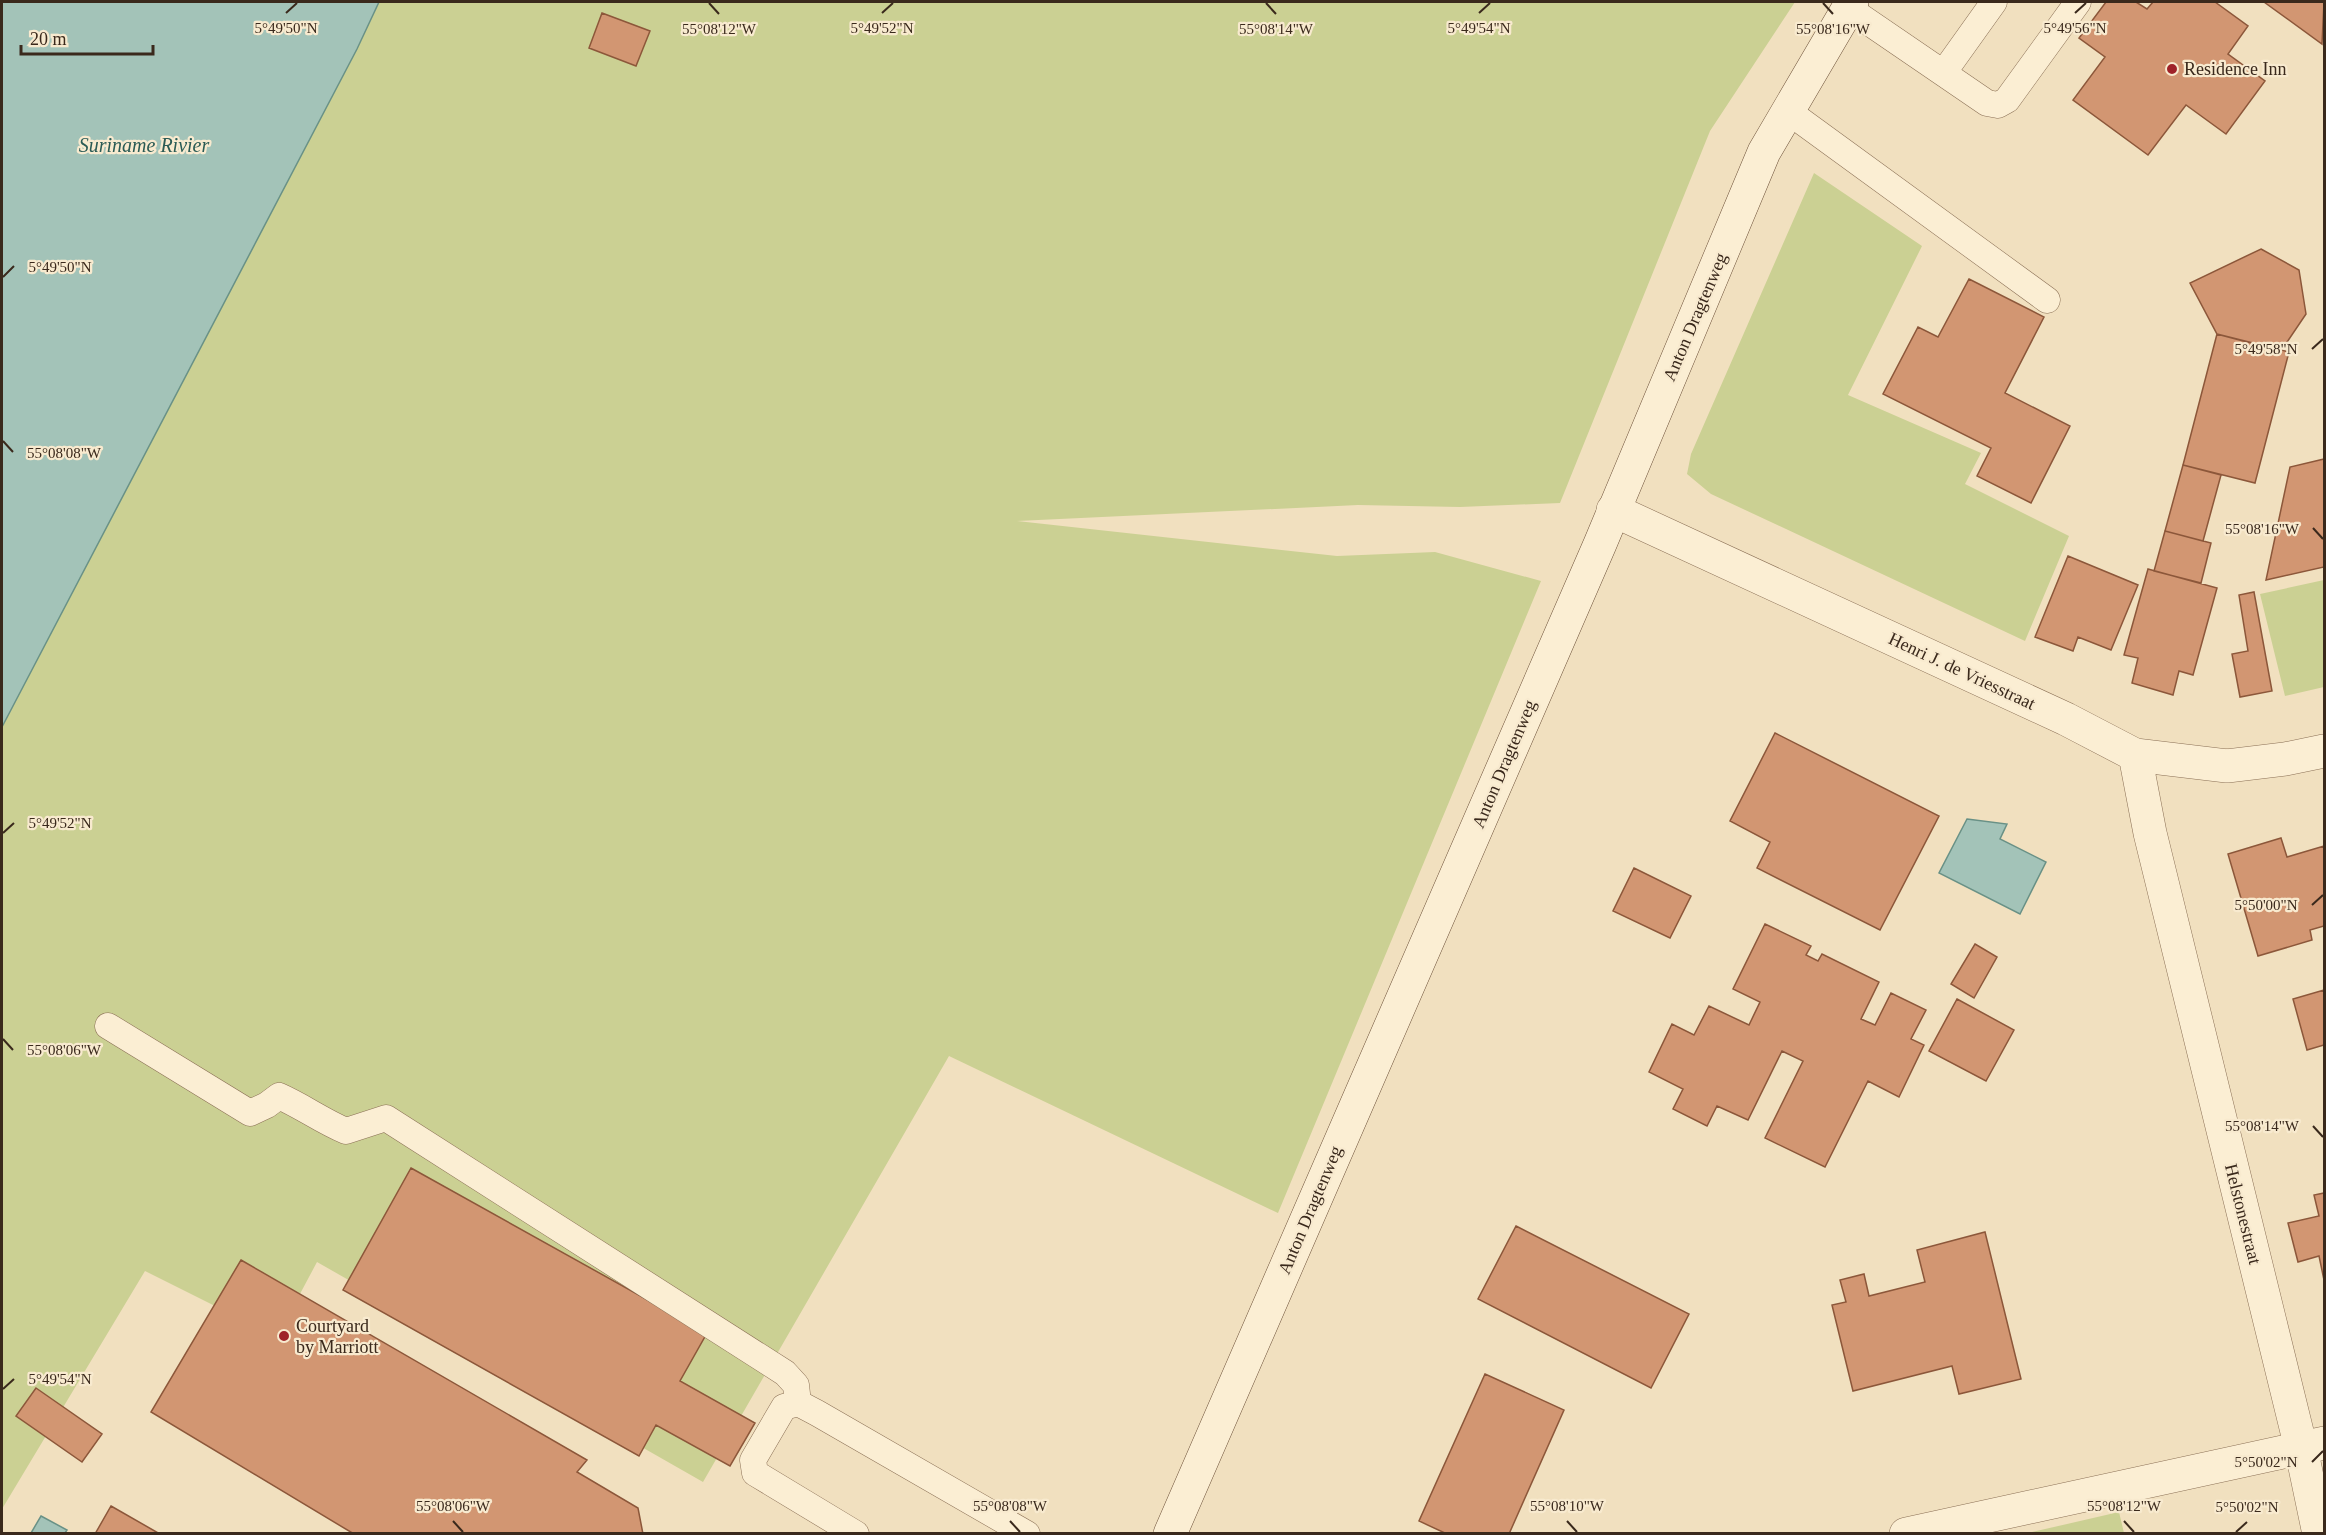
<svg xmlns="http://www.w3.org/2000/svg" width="2326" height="1535" viewBox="0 0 2326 1535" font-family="Georgia,serif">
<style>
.green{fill:#cbd093}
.water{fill:#a3c3b8;stroke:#699186;stroke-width:1.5}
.building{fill:#d29672;stroke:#8c573a;stroke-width:1.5}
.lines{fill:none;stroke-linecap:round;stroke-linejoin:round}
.lane-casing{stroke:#8b7056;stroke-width:27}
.street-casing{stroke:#8b7056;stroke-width:34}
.secondary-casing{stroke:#6d5139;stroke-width:34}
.lane{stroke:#fbeed3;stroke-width:26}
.street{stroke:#fbeed3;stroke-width:33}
.secondary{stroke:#fbeed3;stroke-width:33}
.ticks{fill:none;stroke:#3a291c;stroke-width:2}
.poi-dot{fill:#9f2228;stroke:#f8eacf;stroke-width:2}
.labels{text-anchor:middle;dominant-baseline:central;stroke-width:4.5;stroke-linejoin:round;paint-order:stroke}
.poi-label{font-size:18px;fill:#3a291c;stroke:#f8eacf;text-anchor:start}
.street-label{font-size:18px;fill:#3a291c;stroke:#f8eacf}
.water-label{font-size:20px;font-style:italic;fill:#2a5b55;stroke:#f8eacf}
.ticks-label{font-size:15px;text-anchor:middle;fill:#3a291c;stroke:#f8eacf;stroke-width:4.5;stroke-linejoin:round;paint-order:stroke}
</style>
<rect width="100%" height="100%" fill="#f1e0bf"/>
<path class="green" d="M379 2H1795L1710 131 1560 503 1460 507 1358 505 1017 521 1337 556 1435 552 1541 581 1278 1213 949 1056 703 1482 317 1262 277 1337 145 1271 2 1509V727L357 49Z
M1814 173 1922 246 1848 395 1981 453 1965 484 2069 536 2025 641 1711 494 1687 474 1691 454Z
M2324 580V687L2285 696 2260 594Z
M2119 1512 2124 1533H2028Z"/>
<path class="water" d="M2 2H379L357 49 2 727Z
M1967 819 2007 824 2000 839 2046 862 2020 914 1939 873Z
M41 1516 67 1530 65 1533H31Z"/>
<path class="building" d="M2106 2H2136L2147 9 2153 2H2215L2248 26 2228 54 2265 81 2226 134 2186 105 2148 155 2073 100 2105 57 2079 38Z
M2264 2H2324L2322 44Z
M602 13 650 31 636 66 589 48Z
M2261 249 2299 270 2306 314 2281 351 2217 334 2190 283Z
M1969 279 2044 317 2005 393 2070 426 2031 503 1977 476 1991 448 1883 394 1918 327 1938 337Z
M2217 334 2289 352 2255 483 2183 465Z
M2324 459V567L2266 580 2290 467Z
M2183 465 2221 475 2203 541 2165 531Z
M2165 531 2211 543 2201 583 2154 571Z
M2068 556 2138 585 2111 650 2078 637 2073 651 2035 637Z
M2148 569 2217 588 2193 675 2179 671 2173 695 2132 683 2138 658 2124 655Z
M2254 592 2272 691 2240 697 2232 654 2248 651 2239 595Z
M1775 733 1939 816 1880 930 1757 868 1770 842 1730 821Z
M2281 838 2287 857 2324 846V926L2310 930 2312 940 2258 956 2228 854Z
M1634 868 1691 896 1670 938 1613 911Z
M1765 924 1811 946 1806 955 1818 961 1822 954 1879 982 1861 1019 1875 1025 1891 993 1926 1010 1911 1039 1924 1045 1899 1097 1868 1081 1825 1167 1765 1138 1803 1061 1782 1051 1748 1120 1717 1106 1707 1126 1673 1109 1683 1089 1649 1072 1672 1024 1694 1035 1709 1006 1749 1025 1760 1002 1733 989Z
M1975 944 1997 957 1974 998 1951 984Z
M2324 990V1045L2307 1050 2293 999Z
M1957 999 2014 1030 1986 1081 1929 1051Z
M411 1168 707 1333 680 1381 755 1423 730 1466 656 1425 639 1456 343 1290Z
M2324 1193V1280L2319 1256 2298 1262 2288 1223 2319 1216 2314 1195Z
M1516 1226 1689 1314 1651 1388 1478 1299Z
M1985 1232 2021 1379 1959 1394 1952 1366 1853 1391 1832 1305 1846 1302 1840 1280 1864 1274 1869 1296 1925 1282 1917 1250Z
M241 1260 587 1460 577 1472 638 1508 643 1534H354L151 1412Z
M1485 1374 1564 1410 1509 1534H1447L1419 1521Z
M36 1388 102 1434 82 1462 16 1416Z
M111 1506 160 1534H95Z"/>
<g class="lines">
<defs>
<path id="lane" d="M1848 8 1987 103 1998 105 2007 100 2078 2
M1944 72 1994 2
M1789 112 2047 300
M108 1026 250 1113 267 1105 279 1096C302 1106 322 1121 346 1131L386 1118 785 1373 796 1385 798 1403
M856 1534 755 1473 753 1460 784 1407 798 1403 817 1413 1027 1534"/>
<path id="street" d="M1613 510 2066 719 2135 755 2227 766 2285 759 2324 751
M2135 755 2150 833 2301 1448 2319 1534
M1906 1534 2324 1443"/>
<path id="secondary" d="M1170 1534 1600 544 1764 152 1852 2"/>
</defs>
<use href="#lane" class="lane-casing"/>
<use href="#street" class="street-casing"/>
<use href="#secondary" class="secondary-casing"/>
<use href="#lane" class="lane"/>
<use href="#street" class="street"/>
<use href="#secondary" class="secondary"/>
</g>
<path class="ticks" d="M709 3 719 14M1266 3 1276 14M1823 3 1833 14M286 13 297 3M882 13 893 3M1479 13 1490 3M2075 13 2086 3M3 277 14 266M2312 349 2323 339M3 441 13 452M2313 528 2323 539M3 833 14 823M2312 905 2323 895M3 1039 13 1050M2313 1126 2323 1137M3 1389 14 1379M2312 1462 2323 1451M453 1521 463 1532M1010 1521 1020 1532M1567 1521 1577 1532M2124 1521 2134 1532M2236 1532 2247 1522"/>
<g class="poi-dot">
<circle cx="2172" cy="69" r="6"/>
<circle cx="284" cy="1336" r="6"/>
</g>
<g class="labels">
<g class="poi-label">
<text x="2184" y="69">Residence Inn</text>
<text x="296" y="1326">Courtyard<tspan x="296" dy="21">by Marriott</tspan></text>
</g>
<g class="street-label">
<text transform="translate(1695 317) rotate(-67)">Anton Dragtenweg</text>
<text transform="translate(1962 671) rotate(25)">Henri J. de Vriesstraat</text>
<text transform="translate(1504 764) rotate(-67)">Anton Dragtenweg</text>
<text transform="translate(1310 1210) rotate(-67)">Anton Dragtenweg</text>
<text transform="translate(2243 1214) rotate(76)">Helstonestraat</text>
</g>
<g class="water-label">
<text x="144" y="145">Suriname Rivier</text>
</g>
</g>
<g class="ticks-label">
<text x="286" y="33">5°49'50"N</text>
<text x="882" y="33">5°49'52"N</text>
<text x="1479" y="33">5°49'54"N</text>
<text x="2075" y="33">5°49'56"N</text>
<text x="719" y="34">55°08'12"W</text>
<text x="1276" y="34">55°08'14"W</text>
<text x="1833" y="34">55°08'16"W</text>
<text x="60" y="272">5°49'50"N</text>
<text x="2266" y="354">5°49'58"N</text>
<text x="64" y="458">55°08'08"W</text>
<text x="2262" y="534">55°08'16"W</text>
<text x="60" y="828">5°49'52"N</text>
<text x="2266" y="910">5°50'00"N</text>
<text x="64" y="1055">55°08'06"W</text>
<text x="2262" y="1131">55°08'14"W</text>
<text x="60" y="1384">5°49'54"N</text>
<text x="2266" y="1467">5°50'02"N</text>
<text x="453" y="1511">55°08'06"W</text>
<text x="1010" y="1511">55°08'08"W</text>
<text x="1567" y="1511">55°08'10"W</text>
<text x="2124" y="1511">55°08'12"W</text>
<text x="2247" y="1512">5°50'02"N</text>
</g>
<rect width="2326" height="1535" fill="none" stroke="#3a291c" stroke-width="6"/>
<path d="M21 45v9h132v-9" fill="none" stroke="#3a291c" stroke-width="3"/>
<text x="30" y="45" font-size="18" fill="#3a291c" stroke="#f8eacf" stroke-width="4.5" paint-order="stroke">20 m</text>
</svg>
